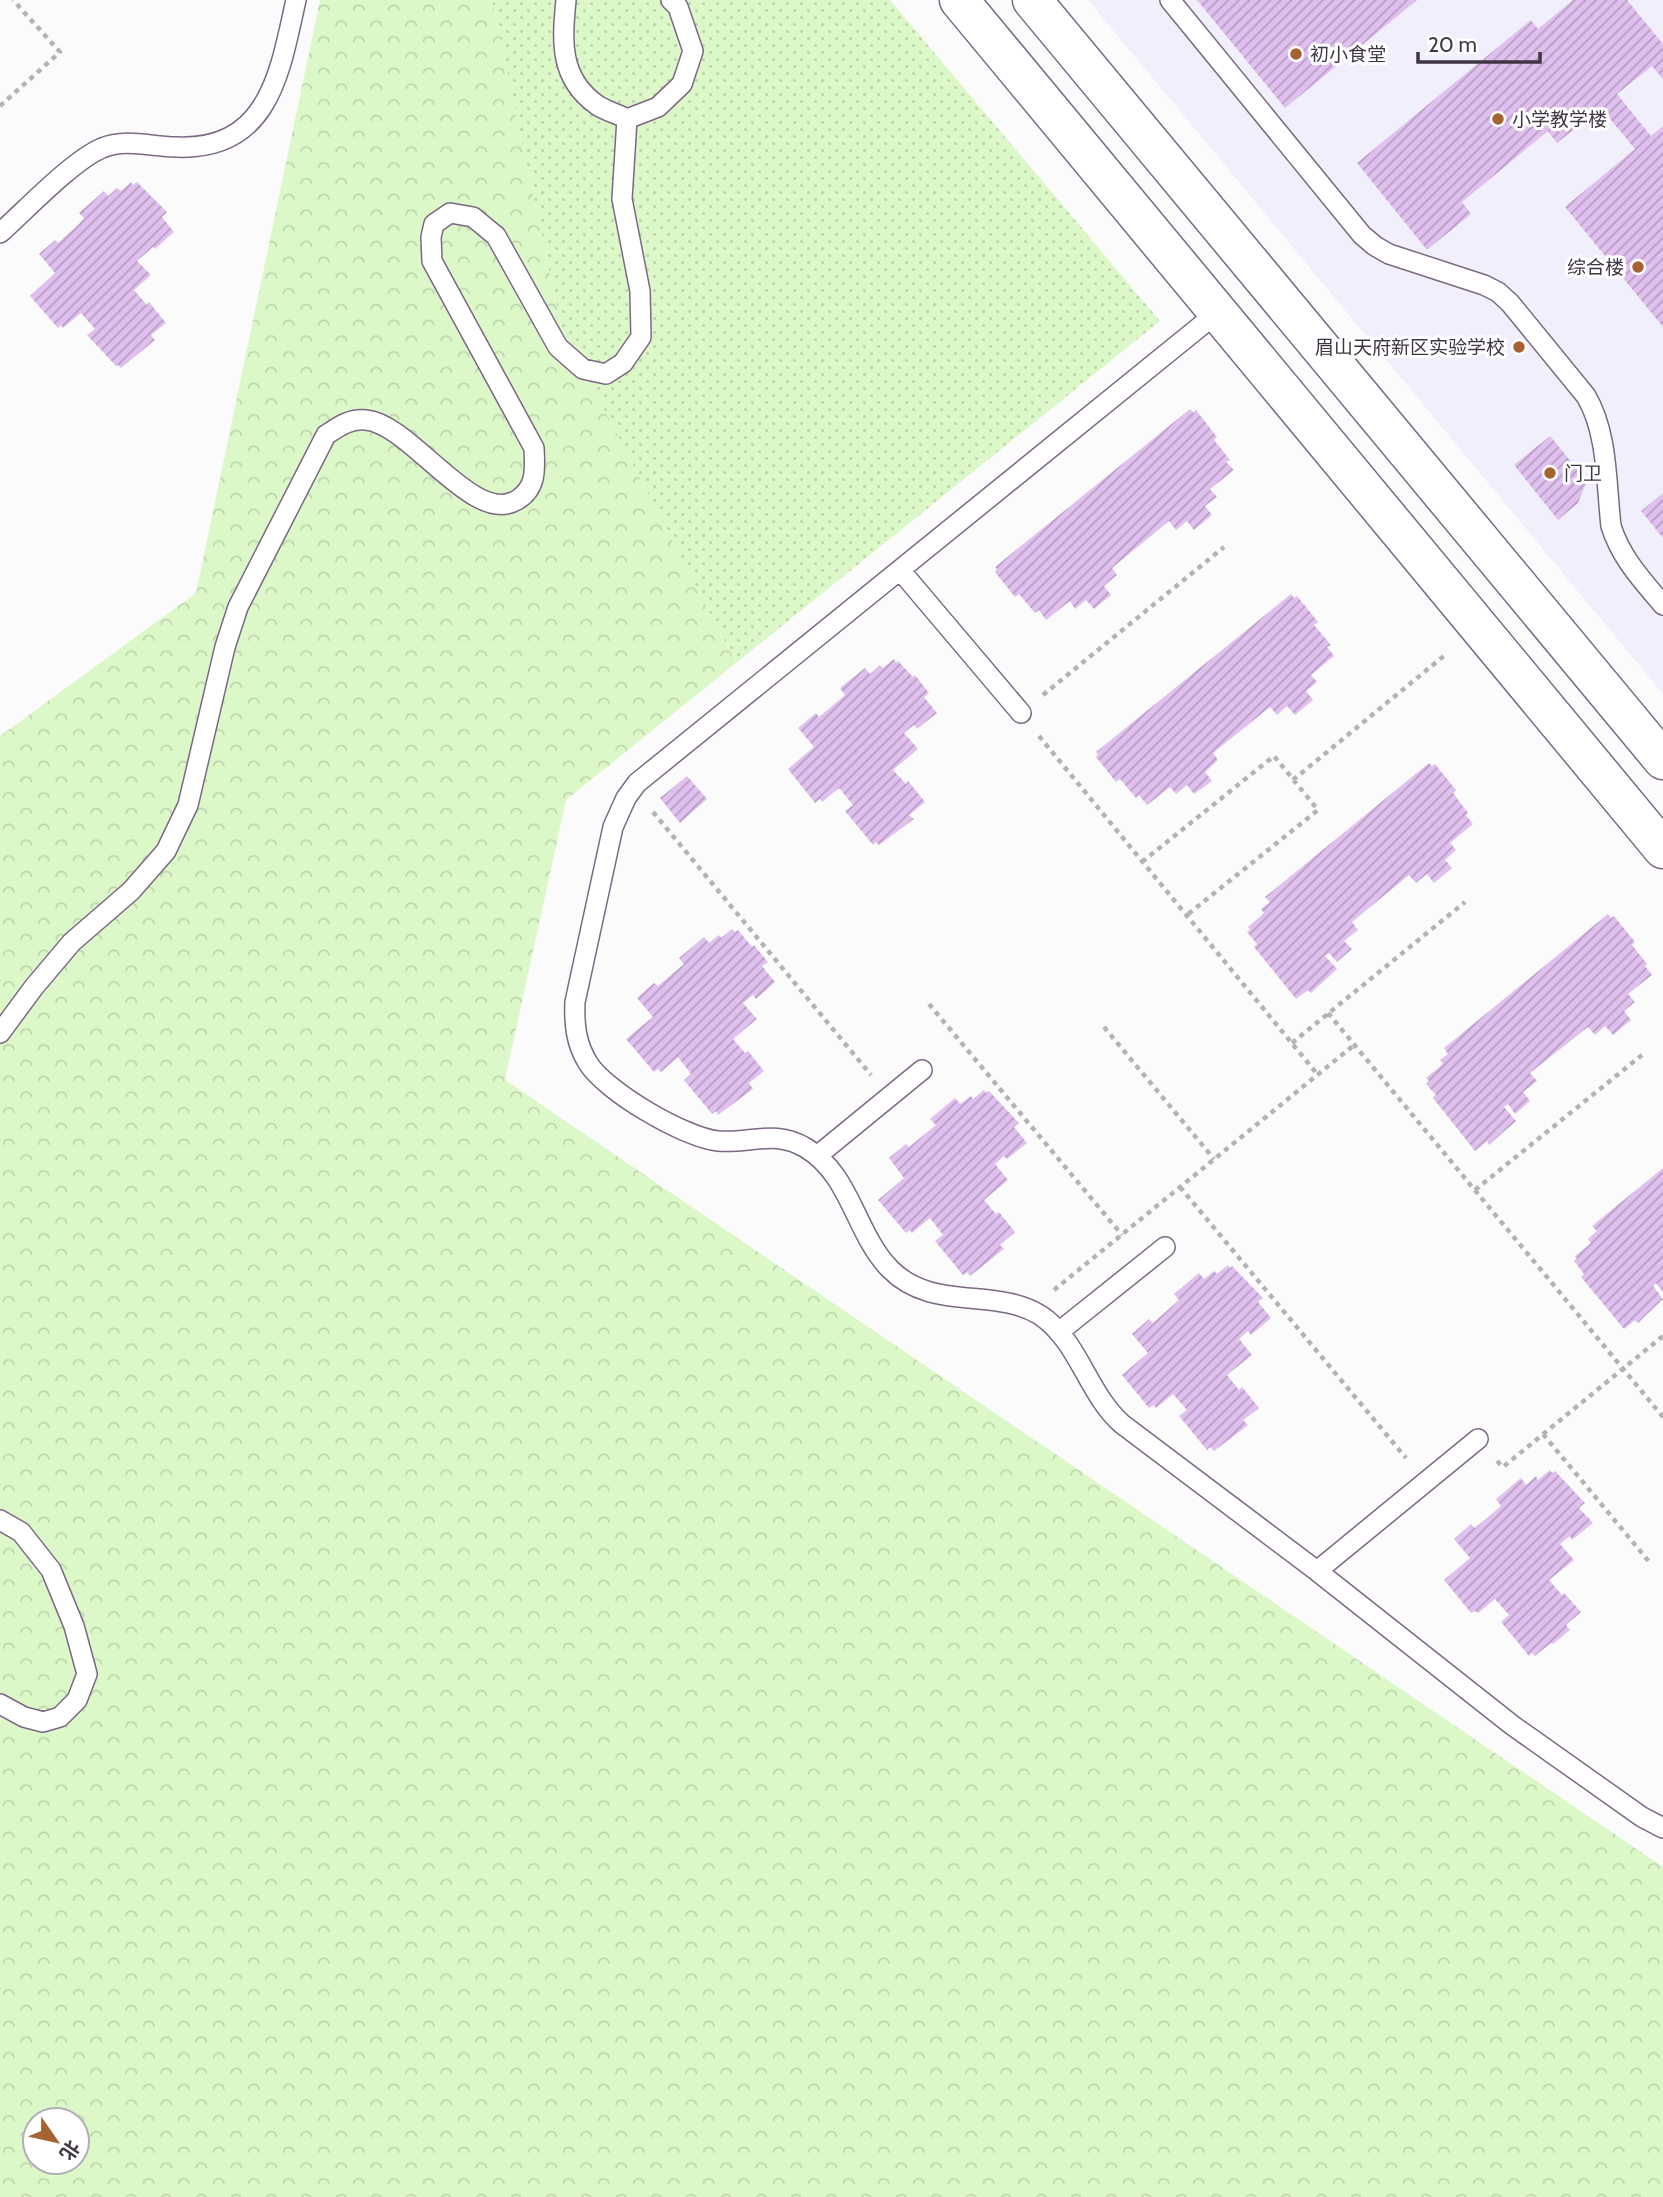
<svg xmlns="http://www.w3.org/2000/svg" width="1663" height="2197" viewBox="0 0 1663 2197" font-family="Cabin,'Noto Sans SC',sans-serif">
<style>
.education{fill:#f2effd}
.grass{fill:url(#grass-dots)}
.forest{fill:url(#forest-crowns);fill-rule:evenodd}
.building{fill:url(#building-hatch)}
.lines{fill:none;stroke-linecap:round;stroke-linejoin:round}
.lane-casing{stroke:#7c6885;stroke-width:22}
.street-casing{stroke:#7c6885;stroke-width:41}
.path{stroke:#b5b2b7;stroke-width:4.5;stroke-dasharray:5 5;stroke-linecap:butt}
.lane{stroke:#fff;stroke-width:19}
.street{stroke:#fff;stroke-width:38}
.poi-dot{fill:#a66332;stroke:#fff;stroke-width:2.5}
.labels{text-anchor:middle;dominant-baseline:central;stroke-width:6;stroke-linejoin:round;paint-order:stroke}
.poi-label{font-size:19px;fill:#3f3643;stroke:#fff;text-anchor:start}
</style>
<defs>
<pattern id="grass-dots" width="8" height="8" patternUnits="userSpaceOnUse" patternTransform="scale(1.75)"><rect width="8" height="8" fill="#dcf8c8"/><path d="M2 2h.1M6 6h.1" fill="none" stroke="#bed5ad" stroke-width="1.8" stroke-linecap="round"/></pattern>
<pattern id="forest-crowns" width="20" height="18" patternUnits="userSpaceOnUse" patternTransform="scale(1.75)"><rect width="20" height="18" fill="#dcf8c8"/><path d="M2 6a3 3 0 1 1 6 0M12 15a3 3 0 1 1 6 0" fill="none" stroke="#bed5ad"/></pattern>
<pattern id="building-hatch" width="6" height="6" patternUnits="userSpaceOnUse" patternTransform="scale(1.75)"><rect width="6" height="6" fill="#e0c0ee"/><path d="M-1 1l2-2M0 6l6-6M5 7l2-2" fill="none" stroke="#b79dc2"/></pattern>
</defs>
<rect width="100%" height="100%" fill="#fbfbfb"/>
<path class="education" d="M1088 0H1663V694Z"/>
<path class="grass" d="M492 0H890L1160 321 736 663 561 327Z"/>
<path class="forest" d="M320 0H492L561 327 736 663 566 800 505 1080 1663 1867V2197H0V736L196 593ZM35 2120H77V2162H35Z"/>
<path class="building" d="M1197 0H1417L1285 108Z
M1573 0H1627L1663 44V79L1652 66 1617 94 1651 136 1663 126V327L1565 207 1635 149 1601 108 1557 143 1548 131 1462 202 1471 214 1427 250 1357 163 1531 20 1538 29Z
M131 182 133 185 137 182 167 212 162 217 174 232 155 249 153 247 137 261 151 275 134 290 147 305 149 302 166 323 151 335 155 340 121 368 118 365 116 366 87 335 95 329 81 313 63 328 61 325 58 328 30 296 55 273 39 254 55 240 58 243 79 224 84 218 79 213 104 191 108 196 117 188 121 191Z
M1190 409 1194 413 1196 410 1217 437 1214 440 1230 460 1226 462 1234 470 1210 489 1217 497 1205 506 1212 515 1194 530 1187 521 1176 530 1169 521 1112 568 1117 575 1104 586 1111 595 1094 609 1086 600 1075 609 1070 601 1046 620 1039 610 1035 613 1019 594 1015 597 995 572 997 569 995 567Z
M1550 436 1587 481 1578 503 1558 520 1514 465Z
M1663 493V538L1641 511Z
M1291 594 1294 598 1297 596 1318 622 1314 625 1331 645 1327 647 1334 656 1311 675 1317 682 1306 691 1313 700 1295 715 1287 706 1277 715 1270 707 1213 753 1218 760 1205 772 1212 781 1194 794 1187 785 1176 794 1170 787 1147 805 1139 795 1136 798 1120 779 1116 782 1096 757 1098 754 1096 752Z
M894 659 896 663 898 661 913 677 915 675 929 693 924 697 937 713 917 729 914 725 904 733 918 749 893 770 906 784 908 781 925 802 909 815 914 819 879 845 876 842 873 845 845 811 853 805 839 788 822 802 820 799 815 803 788 769 814 747 798 728 816 713 819 717 845 695 840 688 865 668 870 674 880 665 883 668Z
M1429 763 1432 766 1435 764 1456 790 1453 793 1468 813 1466 815 1473 824 1450 843 1456 850 1445 860 1452 868 1434 883 1427 874 1416 883 1409 875 1352 922 1358 930 1344 941 1352 949 1337 962 1329 953 1325 956 1337 969 1311 993 1308 990 1296 999 1254 947 1257 944 1247 932 1250 930 1248 927 1264 913 1261 909 1270 902 1265 897Z
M687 776 707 799 680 823 660 798Z
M1608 914 1611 918 1614 916 1635 942 1632 945 1647 964 1645 966 1652 975 1628 994 1635 1002 1624 1011 1631 1020 1613 1035 1605 1026 1595 1035 1588 1027 1530 1073 1537 1081 1523 1092 1530 1101 1515 1114 1508 1104 1504 1107 1516 1121 1489 1145 1487 1141 1475 1151 1433 1098 1436 1095 1426 1084 1429 1081 1426 1078 1443 1064 1440 1060 1448 1054 1444 1048Z
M732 929 735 932 738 930 752 947 754 945 768 962 762 966 775 982 756 999 753 995 743 1003 757 1019 733 1039 745 1053 748 1051 764 1071 749 1083 753 1089 718 1115 716 1111 712 1114 684 1080 691 1074 678 1057 661 1072 658 1069 654 1072 626 1039 653 1017 637 998 654 983 658 986 684 964 679 958 704 937 709 943 719 935 721 938Z
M984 1090 986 1093 989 1091 1019 1123 1014 1127 1027 1143 1007 1159 1004 1156 995 1164 1008 1180 984 1200 996 1214 999 1212 1015 1232 1000 1245 1004 1249 970 1276 967 1272 963 1275 935 1241 943 1235 930 1218 912 1233 910 1230 906 1233 878 1200 904 1178 889 1158 906 1144 909 1147 936 1125 930 1119 955 1098 960 1104 971 1096 973 1099Z
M1663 1168V1292L1656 1283 1653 1286 1663 1299 1638 1323 1635 1320 1624 1329 1581 1277 1584 1274 1574 1261 1577 1259 1575 1256 1591 1243 1588 1239 1597 1231 1592 1226Z
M1228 1265 1230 1268 1232 1266 1263 1298 1258 1302 1271 1318 1251 1335 1248 1331 1239 1339 1252 1355 1227 1375 1239 1390 1242 1387 1259 1408 1243 1420 1248 1425 1214 1451 1210 1447 1207 1450 1179 1416 1187 1410 1173 1394 1156 1408 1154 1405 1149 1408 1122 1375 1148 1353 1132 1334 1149 1319 1153 1323 1179 1300 1174 1294 1199 1273 1204 1279 1214 1271 1217 1274Z
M1550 1470 1552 1473 1555 1471 1585 1503 1579 1508 1593 1523 1572 1540 1570 1536 1560 1544 1574 1560 1549 1580 1562 1595 1564 1593 1581 1612 1566 1625 1570 1630 1553 1644 1551 1643 1535 1656 1532 1653 1529 1656 1501 1622 1509 1615 1495 1599 1478 1613 1475 1611 1471 1613 1444 1580 1470 1558 1454 1539 1471 1524 1475 1528 1501 1506 1496 1499 1521 1478 1526 1485 1536 1476 1538 1480Z"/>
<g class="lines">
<defs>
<path id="lane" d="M566 0C562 41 559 78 597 105 606 111 618 114 627 119L658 107 682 84 693 51 678 7 671 0
M1170 0 1362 235 1375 246 1389 254 1484 285 1498 292 1510 303 1586 396C1608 433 1606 483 1611 526 1621 558 1642 580 1663 605
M0 233C27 209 72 161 102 148 127 138 151 147 176 147 270 151 280 71 296 0
M1218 312 637 783 626 798 613 827 575 1002C574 1024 576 1044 588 1063 605 1091 685 1138 718 1141 750 1144 775 1129 806 1148 851 1175 855 1233 890 1269 932 1312 995 1287 1040 1315 1079 1341 1087 1393 1122 1424L1317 1571 1512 1725 1642 1817 1663 1828
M900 570 1021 713
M0 1033 34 987 72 942 131 891 166 851 188 805 225 647 238 607 326 435C338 427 350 418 366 420 411 424 474 527 517 500 537 488 535 469 534 448L432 261 431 237 434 224 450 213 473 217 496 236 558 347 583 369 606 374 623 363 641 337 640 291 622 199 627 119
M817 1156 922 1070
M1060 1331 1165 1247
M0 1520 21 1532 51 1570 74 1626 87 1674 77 1700 60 1717 43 1722 24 1717 0 1704
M1317 1571 1478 1439"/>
<path id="street" d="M959 0 1663 849
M1032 0 1663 760"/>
</defs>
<use href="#lane" class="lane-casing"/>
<use href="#street" class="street-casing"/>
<path class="path" d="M0 106 60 52 13 0
M1043 695 1224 547
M1039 736 1318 1075
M1293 780 1445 655
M653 812 871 1075
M1142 862 1274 756 1318 810 1187 915
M929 1004 1122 1235
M1328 1013 1663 1417
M1104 1027 1214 1159
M1292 1043 1465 902
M1180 1187 1406 1458
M1475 1190 1642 1055
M1054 1290 1354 1045
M1543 1434 1651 1564
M1497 1461 1503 1467 1663 1336"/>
<use href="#lane" class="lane"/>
<use href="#street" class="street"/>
</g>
<g class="poi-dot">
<circle cx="1296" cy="54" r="7"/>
<circle cx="1498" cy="119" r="7"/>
<circle cx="1638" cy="267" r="7"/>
<circle cx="1519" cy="347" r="7"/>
<circle cx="1550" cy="473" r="7"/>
</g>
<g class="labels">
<g class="poi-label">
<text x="1310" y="54">初小食堂</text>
<text x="1512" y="119">小学教学楼</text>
<text x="1624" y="267" text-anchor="end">综合楼</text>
<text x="1505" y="347" text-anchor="end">眉山天府新区实验学校</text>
<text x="1564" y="473">门卫</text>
</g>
</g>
<g transform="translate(56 2141) rotate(124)"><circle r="33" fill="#ffffff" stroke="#b2afb4" stroke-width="2"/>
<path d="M0-5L12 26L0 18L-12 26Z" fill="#a66332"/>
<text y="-10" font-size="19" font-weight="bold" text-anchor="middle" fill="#3f3643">北</text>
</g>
<path d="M1418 52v10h122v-10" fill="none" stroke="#3f3643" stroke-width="3.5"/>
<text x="1428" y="52" font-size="21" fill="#3f3643" stroke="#ffffff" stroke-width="5" paint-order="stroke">20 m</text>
</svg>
